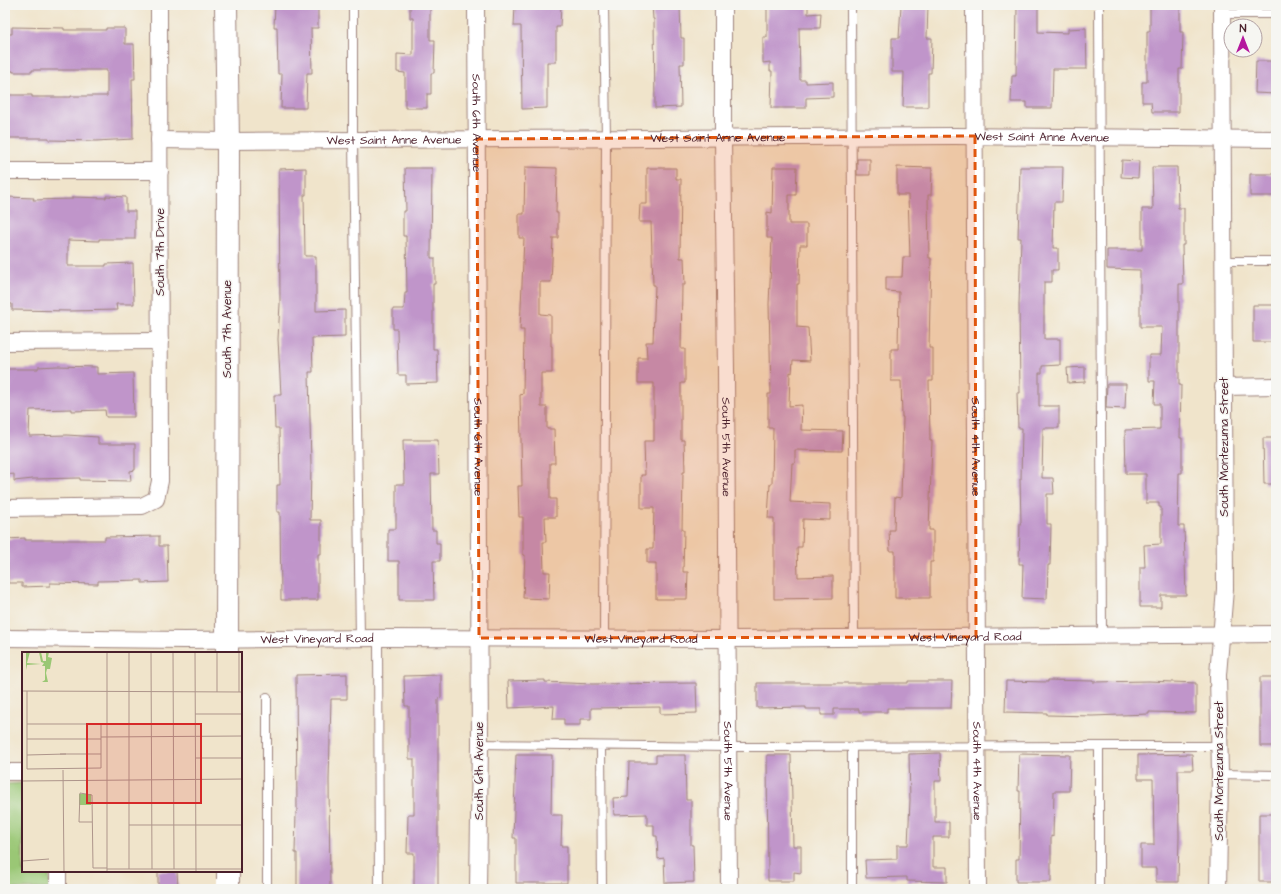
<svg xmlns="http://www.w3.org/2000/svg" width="1281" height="894" viewBox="0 0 1281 894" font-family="'Architects Daughter',sans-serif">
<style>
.park{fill:#9ac774;stroke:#727350}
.building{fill:#c095ca}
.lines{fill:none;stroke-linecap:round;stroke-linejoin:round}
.lane-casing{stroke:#9d827b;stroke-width:10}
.street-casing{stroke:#9d827b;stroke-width:18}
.secondary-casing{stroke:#9d827b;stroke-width:24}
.lane{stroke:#fff;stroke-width:8}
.street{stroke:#fff;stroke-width:16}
.secondary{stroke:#fff;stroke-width:22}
.marked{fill:#e0560e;fill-opacity:0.2;stroke:#e0560e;stroke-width:3;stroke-dasharray:8 5;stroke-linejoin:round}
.labels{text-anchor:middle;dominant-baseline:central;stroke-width:3;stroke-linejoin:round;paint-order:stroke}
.street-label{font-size:12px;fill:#4a1f2b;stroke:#f6f6f2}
.inset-road{fill:none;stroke:#ae958b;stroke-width:1}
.view{fill:#d62828;fill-opacity:0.15;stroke:#d62828;stroke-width:2}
.inset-edge{fill:none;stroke:#4a1f2b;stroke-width:2}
</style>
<rect width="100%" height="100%" fill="#f6f6f2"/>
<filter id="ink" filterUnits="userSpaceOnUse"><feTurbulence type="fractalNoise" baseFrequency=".025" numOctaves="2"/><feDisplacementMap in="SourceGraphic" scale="8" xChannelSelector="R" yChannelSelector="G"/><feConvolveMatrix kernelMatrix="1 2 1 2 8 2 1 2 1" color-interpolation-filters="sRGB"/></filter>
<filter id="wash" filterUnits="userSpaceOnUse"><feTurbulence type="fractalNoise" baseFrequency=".012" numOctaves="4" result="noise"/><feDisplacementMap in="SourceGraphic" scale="16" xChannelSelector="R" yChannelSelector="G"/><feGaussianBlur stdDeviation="0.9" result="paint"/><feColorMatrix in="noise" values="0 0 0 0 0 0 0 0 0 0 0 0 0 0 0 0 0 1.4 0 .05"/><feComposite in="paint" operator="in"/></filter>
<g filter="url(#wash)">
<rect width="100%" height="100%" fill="#f0e4cb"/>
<path class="park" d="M23 783V871H49L50 889H5V784Z"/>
<g id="blocks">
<path class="building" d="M275 5 318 6V28H311L312 73H307L306 108H281L282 74H278L277 27H274Z
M410 5H430V40H435L434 73H431V94H427V108H405V73L397 72V54L413 55V18H410Z
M515 5H561L560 27H556V62H547V108L522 109 521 26H514Z
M652 5H680L681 38H684V64H680L681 107 655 108 654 19H653Z
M767 5H808V14L821 13 820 28H799L800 80H806V83L833 82V97L806 98V108H771L772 71H770V62L763 63V37H767Z
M901 5H928L927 38H932L931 73H928V107H903L904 72H892V38H899Z
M1017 5H1038V32L1068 33V29L1086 28 1087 69H1053L1052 108H1027V102H1011L1012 76H1016Z
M1150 5H1180V32H1183L1182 69H1179V112H1152L1151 102H1142V82H1147V31H1150Z
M12 27 64 28V30H106V28H125V44H134L135 79H132L133 139 96 141 49 140V138H5V95H32V97H71V96H107V70H32V72H13V71L5 70V34H12Z
M1256 61H1276V94L1255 93Z
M857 159H870V175H857Z
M1122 160 1139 161 1138 178 1121 177Z
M525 167 557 168 556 213H558V238H553L551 282H540V314L551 315V346H552V373H541V407H547V429H554L555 463H550V499H556V517H545L546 542H543L544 572H550L549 599 523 598 525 555H523V517H519L518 486H522L520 395 523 394 524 330H520L524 238H519V214H524Z
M773 167H797L796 195H789V224H807V245H800L799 284H797V327L808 328 810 361 793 360 792 373 790 372 789 406 802 405 801 430 843 431 842 451 795 450V463H792L790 502 830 504V520L803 519 802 547H797L798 577 833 576V598L774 599V518H768L770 484H772L773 428H768V394H771L769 304 772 238H767V212L772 213Z
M897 167 932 168 931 195H928L929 258H931L929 348H933V381H929L930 441H932L929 530H933V562H930V598H895V551H890L889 530H894L895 497 901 498 903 417H902L901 381H891V349H898L899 292 886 291V277H902L903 257H910L908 195H897Z
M1020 167H1063L1062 202H1054L1053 248H1058V270H1052V282H1044V339H1060V365L1042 366V373H1039V406H1059V428H1043L1042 478H1053L1054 494H1047V524H1051L1050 565H1048L1047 599 1022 598 1023 564H1019L1020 523H1021L1020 479H1021L1022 428H1018L1017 393H1020L1019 304 1021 238H1018Z
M1152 167H1177L1178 208H1184V245H1182L1183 284H1179V385H1181L1180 438H1182V473H1179L1178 526H1184L1186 595H1161V607H1140V567H1145L1144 545 1161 544V507H1159V503H1146V474H1126L1125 430 1160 429V404H1154L1155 381H1149V355H1161L1162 327H1140V270L1107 269V250H1142V209H1153Z
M306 168V195H304L305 256H316V311L345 310V337L312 338 313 372H309L311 466 310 520H321V554H318V600H281L280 512H277V485H280L279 428H275L274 395H281L278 339 280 304 279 169Z
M405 168H432L431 258H435V284H433V349H437L438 383 406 384V375H398L397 329H393V309H404L405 293H407L406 236H403V211H406Z
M647 168H676V179H681L680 258H684L685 285H682L681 349H685V383H681V440H684L685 472H683L682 530H684L683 572H688L687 599H656V563H647V549H653L654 508H641V475H645L644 441H654V383H638V358H647L646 342H653L655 285H653L651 222H639L640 204H647Z
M1250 174H1276V196H1250Z
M106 196 126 197V211H135V239H99V241L68 240V266H106V264L133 263 134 304H116L117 310 70 311 12 310V304L5 303 7 197 34 198 33 200 72 199V197L106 198Z
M1253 305H1276V342H1253Z
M57 366 97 367V374L133 373 134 417H106L105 410 72 411V409L30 410 29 436 67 435 98 437V444H135V470L130 471 131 481 80 480V478L33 479 14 481V474L5 475V369H38V367Z
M1085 367V382L1068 383 1067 368Z
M1107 384H1126L1125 409 1106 408Z
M1263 438H1276V484H1264Z
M403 440H438L439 474H431L432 530H436V543H440V561H433L434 600H399V561H388V529H396V484H404Z
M159 536V546H167L168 582 142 583V580L98 581V584L50 583V586L22 587V583H8L7 539 25 538V540H105V537Z
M347 674V699H331L329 780 330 889H297V853H295L296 812H297L296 675Z
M441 675V698L438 699V889H414V853H407L408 814H414V759H409V706H405L404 676Z
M1260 677H1276V746H1260Z
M545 680V682L592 684 696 683 697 713 660 714V707L591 708V719H580V725H564V719H553L554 706 509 708 508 681Z
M1048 680 1093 681V682L1149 681 1196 683V713L1149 712V714L1092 716 1047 715V713L1005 712 1006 681 1048 682Z
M908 681H952L951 708H887V712H859V709H834V715H821V709H806V707L757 708V683H908Z
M940 753 941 781H935V822H949V837H933V867H947V882L907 881V877L866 878 865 860 897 859V845H908L910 800 909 754Z
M1019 754 1070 755 1069 791H1054L1053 837 1051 836V882H1016V859H1019L1020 791H1018Z
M1192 754 1193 770H1178L1179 836 1178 882H1156V868H1141V845H1154L1153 779H1138V755Z
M516 755H552L551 815H562L561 846H567V883H516V838H513Z
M656 755H685L686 800H691V845H693L694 882 665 883 664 858 658 859 657 836H654V825H647V814L614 815 613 798 628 797 629 762H656Z
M767 755H791L793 846H801V873L794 872V881H768Z
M1259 814H1276V882H1259Z
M158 871H177L178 889H158Z"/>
</g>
</g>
<g filter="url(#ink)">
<use href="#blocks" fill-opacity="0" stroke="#9d827b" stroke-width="1"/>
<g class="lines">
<defs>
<path id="lane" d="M353 5V140L360 638
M604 5 606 138 604 639
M851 5 854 637
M1099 5 1102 636
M1223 14H1276
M1223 261H1276
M378 638 379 889
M480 744 729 747 1099 746H1220
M601 746 602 889
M1099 746V889
M852 747V889
M1220 774 1276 775
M267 889V697"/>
<g id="street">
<path id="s1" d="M476 5 480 744 478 889"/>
<path id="s2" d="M723 5V138L726 370 729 889"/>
<path id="s3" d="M974 5 978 889"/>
<path id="s4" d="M159 140 228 141 954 136 1276 139"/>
<path d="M5 171H160"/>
<path d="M5 342 160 341"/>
<path d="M1223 387 1276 386"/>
<path d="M5 508 142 506 156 499 160 481 159 5"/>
<path id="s5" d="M5 638 184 640 378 638 729 639 1276 634"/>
<path d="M5 772H23"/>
<path d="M58 871V889"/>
<path d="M1218 889 1220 774 1218 675 1225 589 1222 5"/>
</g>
<path id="secondary" d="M226 5 228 141 227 653
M228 871V889"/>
</defs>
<use href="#lane" class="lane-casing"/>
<use href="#street" class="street-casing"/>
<use href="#secondary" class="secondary-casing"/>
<use href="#lane" class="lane"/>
<use href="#street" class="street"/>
<use href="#secondary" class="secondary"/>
</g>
</g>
<path class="marked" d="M975 136 976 637 479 638 477 139Z"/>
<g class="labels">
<g class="street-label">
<text stroke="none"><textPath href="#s1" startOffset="118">South 6th Avenue</textPath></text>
<text stroke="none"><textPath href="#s4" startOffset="883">West Saint Anne Avenue</textPath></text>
<text stroke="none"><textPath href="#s4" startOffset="559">West Saint Anne Avenue</textPath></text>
<text stroke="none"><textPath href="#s4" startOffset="235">West Saint Anne Avenue</textPath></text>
<text transform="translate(160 252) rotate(-90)">South 7th Drive</text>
<text transform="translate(227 329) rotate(-90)">South 7th Avenue</text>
<text stroke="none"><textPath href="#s1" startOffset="442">South 6th Avenue</textPath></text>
<text stroke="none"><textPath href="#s2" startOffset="442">South 5th Avenue</textPath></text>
<text stroke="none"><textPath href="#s3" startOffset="442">South 4th Avenue</textPath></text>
<text transform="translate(1224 447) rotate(-90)">South Montezuma Street</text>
<text stroke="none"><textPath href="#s5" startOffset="960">West Vineyard Road</textPath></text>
<text stroke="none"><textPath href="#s5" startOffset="312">West Vineyard Road</textPath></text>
<text stroke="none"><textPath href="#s5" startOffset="636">West Vineyard Road</textPath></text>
<text transform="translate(479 771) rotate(-90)">South 6th Avenue</text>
<text stroke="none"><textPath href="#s2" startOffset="766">South 5th Avenue</textPath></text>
<text stroke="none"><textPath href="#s3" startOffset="766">South 4th Avenue</textPath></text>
<text transform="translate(1219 771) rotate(-90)">South Montezuma Street</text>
</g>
</g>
<g transform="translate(22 652)">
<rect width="220" height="220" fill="#f0e4cb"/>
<path d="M8 0 5 11 19 12 5 13 4 18V1ZM17 0H19L21 9H24V0H27L26 5 30 6 28 17H25L24 21 26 30H20L23 28V14H20L22 11 19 10Z" fill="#9ac774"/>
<path d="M57 142H69V153H57Z" fill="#9ac774"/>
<path class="inset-road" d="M85 0V220M107 0V217M129 0 130 217M151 0 152 217M173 0 174 220M195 0V40M217 0V40M0 39 220 40M5 39V117L79 116V72H5M173 62H220M79 85 220 84M5 87H79M38 102H79M5 103 44 102M173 106H220M41 118 42 220M0 129 220 127M70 170H57L58 141 70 143V145L71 216H85M107 173H220M0 209 27 207M85 217H220"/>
<path class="view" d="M65 72H179V151H65Z"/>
<rect width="220" height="220" class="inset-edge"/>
</g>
<rect width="1281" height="894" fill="none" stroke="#f6f6f2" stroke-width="20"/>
<g transform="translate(1243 38)"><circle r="19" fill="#f6f6f2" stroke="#b1a0a2"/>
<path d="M0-3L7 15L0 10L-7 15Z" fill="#b5179e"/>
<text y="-6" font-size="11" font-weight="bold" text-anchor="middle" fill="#4a1f2b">N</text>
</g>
</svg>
